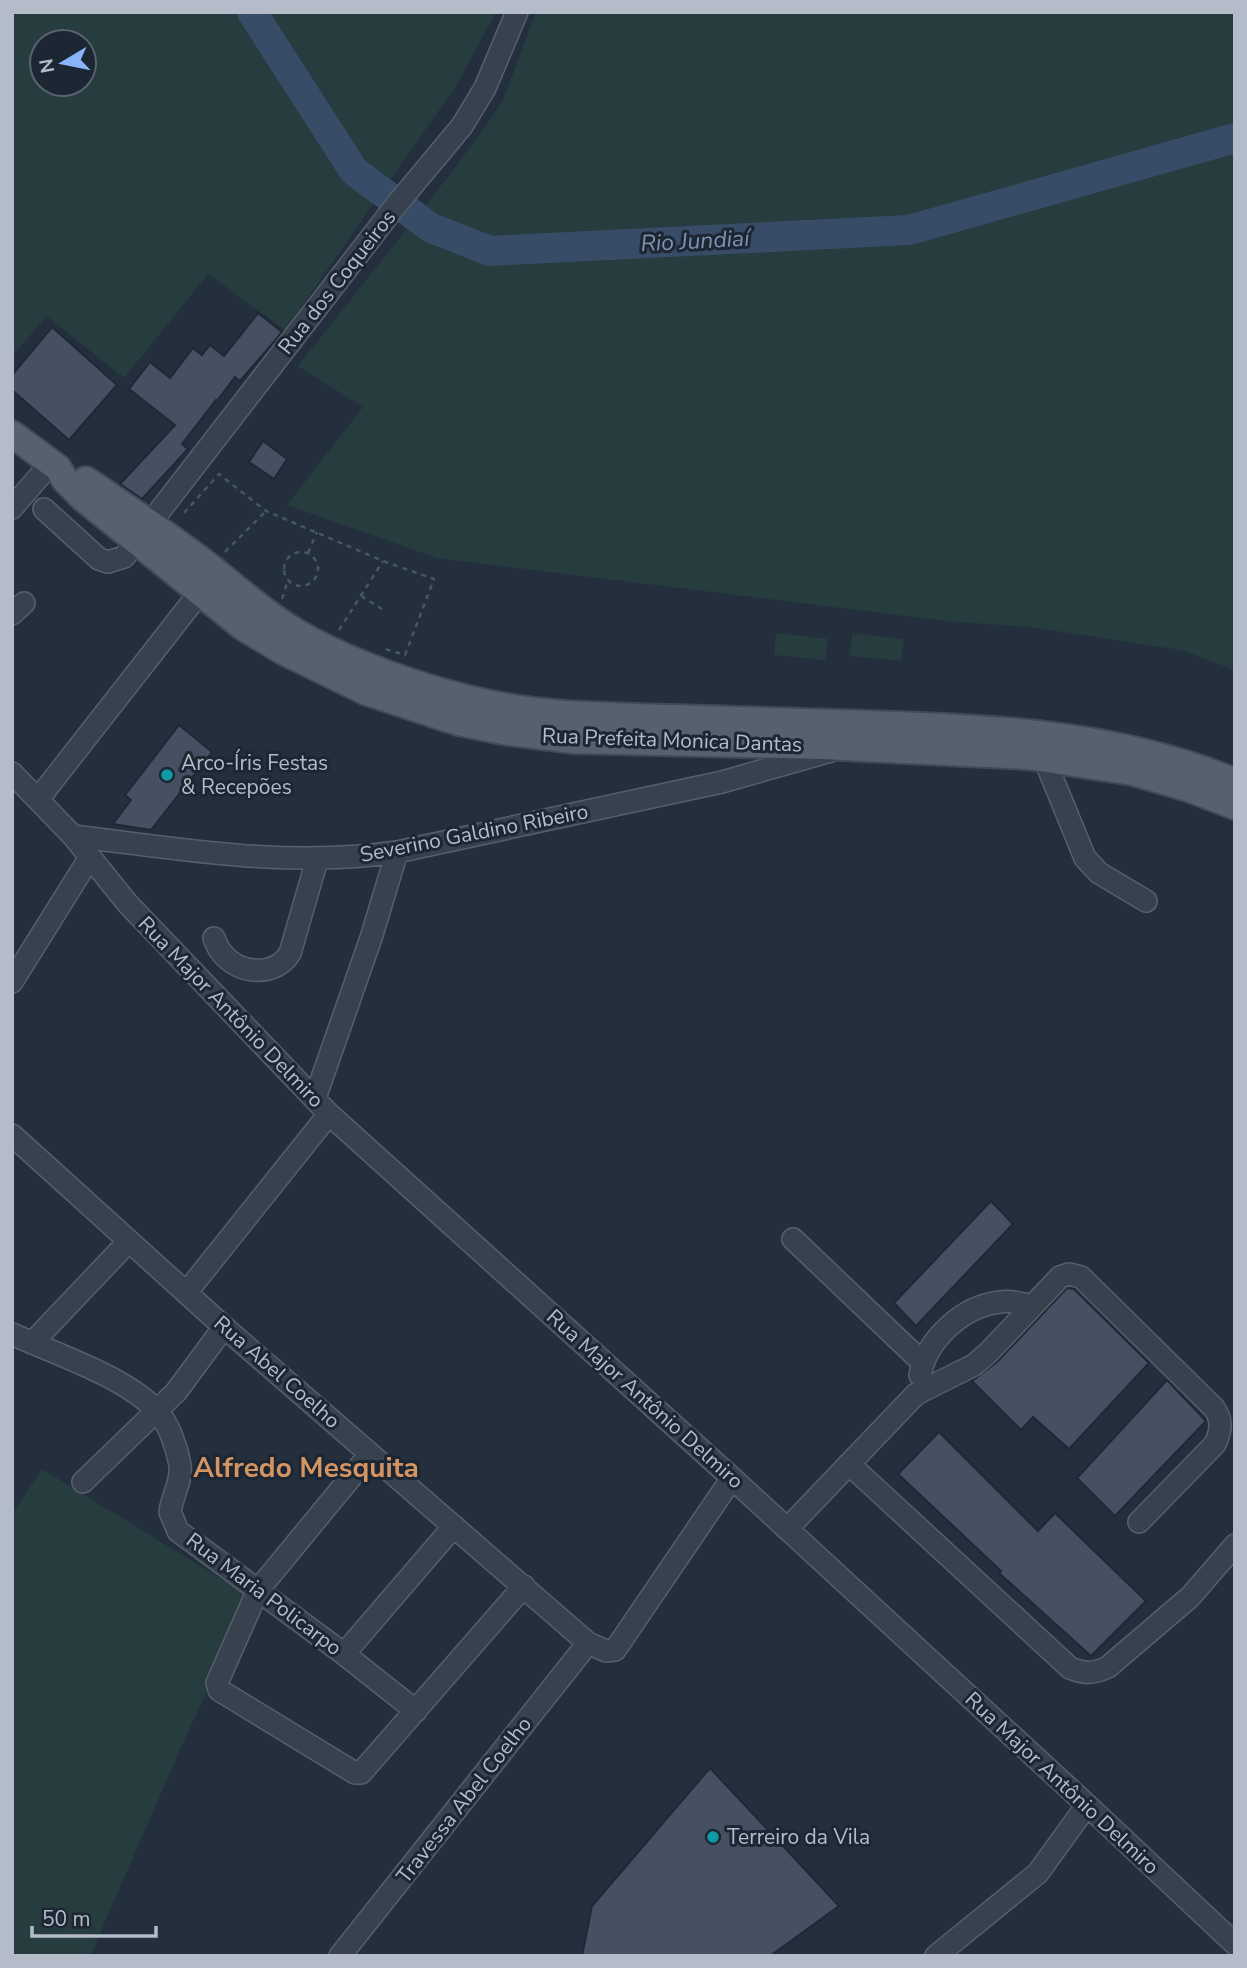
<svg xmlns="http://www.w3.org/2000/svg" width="1247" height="1968" viewBox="0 0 1247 1968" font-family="'Nunito Sans',sans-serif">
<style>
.green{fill:#263c3f;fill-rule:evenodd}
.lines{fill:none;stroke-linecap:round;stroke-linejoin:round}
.river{stroke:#394c67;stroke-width:30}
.building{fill:#455162;stroke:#1f2835;stroke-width:2}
.minor-casing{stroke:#565f6c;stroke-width:24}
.major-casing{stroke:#414a57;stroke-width:30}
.path{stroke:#44595c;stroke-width:2.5;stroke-dasharray:5 5;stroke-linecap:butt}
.minor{stroke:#38414e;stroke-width:21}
.major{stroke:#56606e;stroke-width:26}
.culture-dot{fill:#0f9aa8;stroke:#1d2633;stroke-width:2.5}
.labels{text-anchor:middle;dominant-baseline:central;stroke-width:6;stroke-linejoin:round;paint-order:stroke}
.street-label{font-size:21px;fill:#b4bcc9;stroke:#1d2633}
.poi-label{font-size:21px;fill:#b4bcc9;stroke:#1d2633;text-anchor:start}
.water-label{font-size:23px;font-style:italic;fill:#7c92b1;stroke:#1d2633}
.district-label{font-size:28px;font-weight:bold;fill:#d59563;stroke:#1d2633}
</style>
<rect width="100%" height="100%" fill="#242f3e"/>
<path class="green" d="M12 12H496L456 86 285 330 208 274 124 378 47 316 12 356ZM42 42H84V84H42Z
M536 12H1235V670L1181 650 1030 627 945 621 437 558 287 505 363 407 298 366 451 173 502 103Z
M776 633 828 639 825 660 774 655Z
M852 633 904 639 901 661 850 656Z
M42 1469 251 1597 182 1745 90 1956H12V1514Z"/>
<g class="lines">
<path class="river" d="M252 12 354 171 431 228 490 251 909 230 1235 138"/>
</g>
<path class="building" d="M258 313 282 332 273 343 240 381 235 377 217 401 216 400 182 444 188 449 142 499 120 484 175 425 129 389 150 362 170 378 193 348 202 355 210 345 224 356Z
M52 327 117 385 69 440 12 390V375Z
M263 441 287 459 274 479 249 462Z
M179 725 212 752 151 830 113 824 131 800 125 795Z
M991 1201 1013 1224 916 1326 894 1303Z
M1067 1288 1074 1289 1149 1363 1069 1449 1033 1417 1021 1430 972 1381 998 1361Z
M1167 1380 1206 1421 1115 1516 1077 1478Z
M939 1432 1038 1531 1055 1513 1146 1601 1091 1656 999 1573 1001 1571 898 1474Z
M710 1768 839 1906 770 1956H582L592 1906Z"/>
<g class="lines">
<defs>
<path id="minor" d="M12 508 51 463
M44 509 99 559 108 562 124 557 397 204 462 126 485 88 517 12
M12 614 24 603
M1044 758 1085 858 1099 873 1146 901
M12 773 73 836 128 904 329 1114 732 1478 1087 1805 1235 1944
M39 798 208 582
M73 836C184 849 285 868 397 852L722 782 831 751
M214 938C216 943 218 949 222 953 239 975 276 977 290 953L317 860
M12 982 90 857
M315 1098 371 938 397 852
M12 1135 224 1327 588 1643 606 1651 615 1650 732 1478
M793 1239 923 1363
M186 1293 329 1114
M12 1334C55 1354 124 1376 156 1410 169 1423 177 1448 180 1465 182 1482 172 1496 170 1512L178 1531 344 1654 416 1711
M32 1343 129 1241
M920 1375C927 1339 963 1306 1000 1302 1011 1300 1022 1303 1032 1306
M370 1454 258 1590 217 1683 219 1690 355 1773H361L524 1586
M849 1464 1070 1668C1085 1674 1093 1674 1108 1667L1190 1597 1235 1545
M83 1482 176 1392 224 1327
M787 1529 916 1394 974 1365 989 1352 1060 1277 1069 1274 1081 1277 1214 1408C1223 1421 1221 1431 1215 1444L1139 1522
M344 1654 454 1526
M340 1956 588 1643
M936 1956 1038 1873 1087 1805"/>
<path id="major" d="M12 434 58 468 65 480 83 498 243 627 283 651 367 692 458 722 508 732 574 740 823 746 1027 756 1133 772 1188 788 1235 806
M86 480C130 510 175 539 216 572 247 597 275 622 310 640 355 664 416 686 465 698 532 716 603 716 672 718 737 720 803 722 868 724 993 728 1119 733 1235 782"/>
</defs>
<use href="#minor" class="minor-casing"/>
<use href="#major" class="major-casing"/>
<path class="path" d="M184 513 219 474 266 511 383 561 434 579 405 655 382 648
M284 569a17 17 0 1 1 34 0a17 17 0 1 1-34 0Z
M225 552 266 511
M308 553 317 532
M361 596 382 609
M282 599 288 580
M339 630 383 561"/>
<use href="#minor" class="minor"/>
<use href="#major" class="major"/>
</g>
<g class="culture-dot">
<circle cx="167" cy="775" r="7"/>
<circle cx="713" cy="1837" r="7"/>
</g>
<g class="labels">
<g class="street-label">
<text transform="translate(337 282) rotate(-52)">Rua dos Coqueiros</text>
<text transform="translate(672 740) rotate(2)">Rua Prefeita Monica Dantas</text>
<text transform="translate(474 833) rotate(-11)">Severino Galdino Ribeiro</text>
<text transform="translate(231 1012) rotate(46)">Rua Major Antônio Delmiro</text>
<text transform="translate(277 1372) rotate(41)">Rua Abel Coelho</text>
<text transform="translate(645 1399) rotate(42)">Rua Major Antônio Delmiro</text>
<text transform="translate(264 1594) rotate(37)">Rua Maria Policarpo</text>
<text transform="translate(1062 1783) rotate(43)">Rua Major Antônio Delmiro</text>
<text transform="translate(464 1800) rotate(-52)">Travessa Abel Coelho</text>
</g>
<g class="poi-label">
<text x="181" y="763">Arco-Íris Festas<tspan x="181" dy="24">&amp; Recepões</tspan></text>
<text x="727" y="1837">Terreiro da Vila</text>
</g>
<g class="water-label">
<text transform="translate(695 241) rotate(-3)">Rio Jundiaí</text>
</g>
<g class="district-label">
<text x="306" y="1468">Alfredo Mesquita</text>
</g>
</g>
<rect width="1247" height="1968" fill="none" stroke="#b4bcc9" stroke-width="28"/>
<g transform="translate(63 63) rotate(260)"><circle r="33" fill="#1d2633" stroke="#59626f" stroke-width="2"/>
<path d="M0-5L12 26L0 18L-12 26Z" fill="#8ab4f8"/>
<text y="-10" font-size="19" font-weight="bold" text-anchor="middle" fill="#b4bcc9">N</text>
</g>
<path d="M32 1926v10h124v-10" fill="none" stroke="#b4bcc9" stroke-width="3.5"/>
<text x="42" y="1926" font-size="21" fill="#b4bcc9" stroke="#1d2633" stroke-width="5" paint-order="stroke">50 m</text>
</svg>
